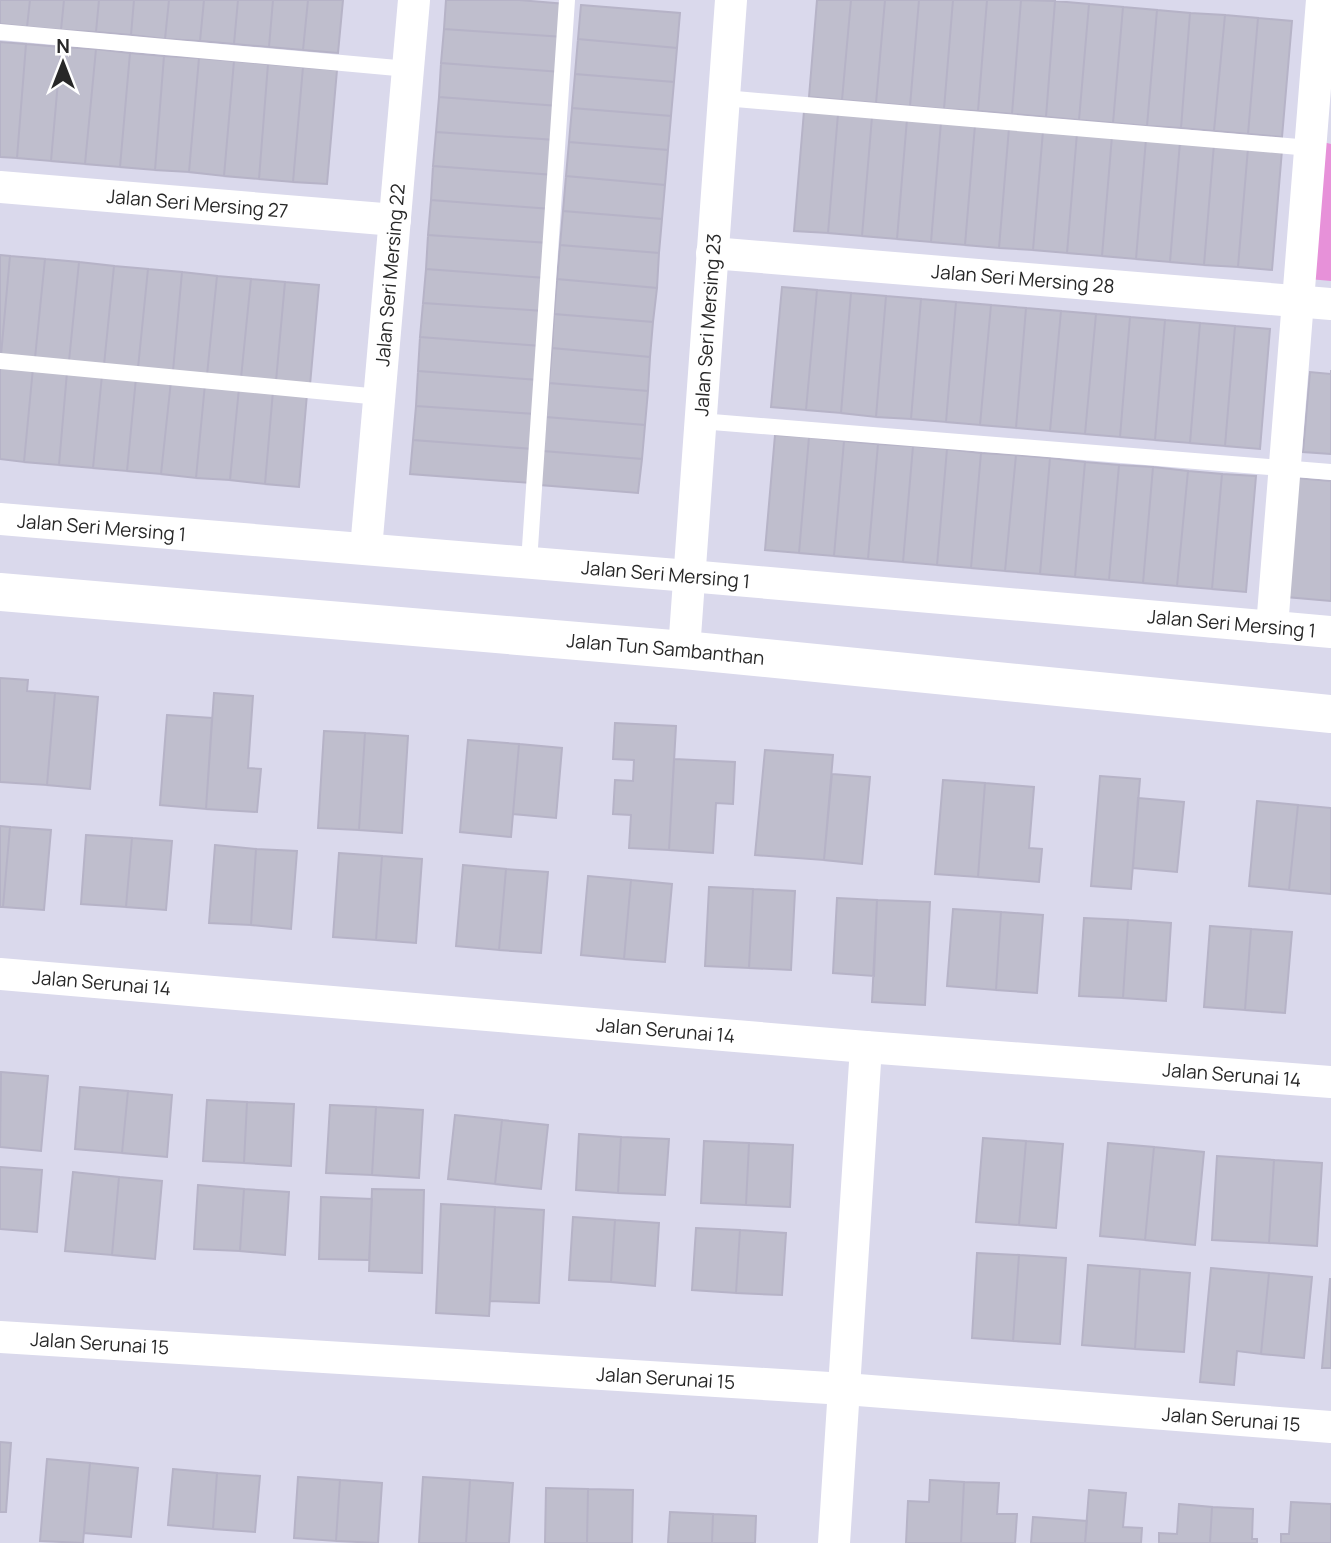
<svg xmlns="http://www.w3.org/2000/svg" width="1331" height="1543" viewBox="0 0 1331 1543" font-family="Manrope,sans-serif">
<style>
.green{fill:#e791d9}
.building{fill:#bfbecd;stroke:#b6b3c7;stroke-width:2}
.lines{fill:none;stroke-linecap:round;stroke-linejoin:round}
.service{stroke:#fff;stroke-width:16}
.minor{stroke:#fff;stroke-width:32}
.tertiary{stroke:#fff;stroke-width:38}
.labels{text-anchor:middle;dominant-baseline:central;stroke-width:6;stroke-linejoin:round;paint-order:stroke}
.street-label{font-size:19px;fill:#282828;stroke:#fff}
</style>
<rect width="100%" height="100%" fill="#dad9ec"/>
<path class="green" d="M1319 141 1331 144V281L1309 279Z"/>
<path class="building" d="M0 0H30L27 27 0 24Z
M30 0H64L61 30 27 27Z
M64 0H99L96 32 61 30Z
M99 0H134L131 35 96 32Z
M134 0H169L165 39 131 35Z
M169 0H204L200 41 165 39Z
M204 0H238L234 44 200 41Z
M238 0H273L269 47 234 44Z
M273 0H308L303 50 269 47Z
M308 0H343L338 53 303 50Z
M446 0H519L566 4 564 37 444 29Z
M817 0H851L842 100 809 97Z
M851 0H885L876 103 842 100Z
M885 0H919L910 106 876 103Z
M919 0H953L944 109 910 106Z
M953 0H987L978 111 944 109Z
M987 0H1021L1012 114 978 111Z
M1021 0 1055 1 1046 117 1012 114Z
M1055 1 1089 4 1079 120 1046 117Z
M1089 4 1123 7 1113 123 1079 120Z
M581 5 680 13 677 48 578 39Z
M1123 7 1157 10 1147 126 1113 123Z
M1157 10 1190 13 1181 128 1147 126Z
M1190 13 1225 15 1214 131 1181 128Z
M1225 15 1258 18 1248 134 1214 131Z
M1258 18 1292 21 1282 137 1248 134Z
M444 29 564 37 561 72 441 63Z
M578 39 677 48 674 82 575 74Z
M0 42 26 44 17 158 0 157Z
M26 44 61 47 51 161 17 158Z
M61 47 96 49 85 164 51 161Z
M96 49 130 53 120 167 85 164Z
M130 53 164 56 155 170 120 167Z
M164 56 199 58 189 172 155 170Z
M199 58 234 61 224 176 189 172Z
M234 61 268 64 259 179 224 176Z
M441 63 561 72 559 106 439 97Z
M268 64 303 67 293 182 259 179Z
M303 67 337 70 327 184 293 182Z
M575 74 674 82 671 116 572 108Z
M439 97 559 106 556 140 436 132Z
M572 108 671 116 668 150 569 142Z
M804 111 838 114 828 233 794 231Z
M838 114 872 117 862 236 828 233Z
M872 117 907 119 897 239 862 236Z
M907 119 941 122 931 242 897 239Z
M941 122 975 125 965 245 931 242Z
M975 125 1009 128 999 248 965 245Z
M1009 128 1043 131 1033 250 999 248Z
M1043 131 1077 133 1067 253 1033 250Z
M436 132 556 140 554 175 433 166Z
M1077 133 1112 136 1102 256 1067 253Z
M1112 136 1146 139 1136 259 1102 256Z
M1146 139 1180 142 1170 262 1136 259Z
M569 142 668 150 665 185 566 176Z
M1180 142 1214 144 1204 265 1170 262Z
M1214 144 1248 148 1238 267 1204 265Z
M1248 148 1282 150 1272 270 1238 267Z
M433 166 554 175 551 209 431 200Z
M566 176 665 185 662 219 563 211Z
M431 200 551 209 549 243 428 235Z
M563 211 662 219 659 253 560 245Z
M428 235 549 243 546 278 426 269Z
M560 245 659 253 657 288 557 279Z
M0 255 10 256 1 355H0Z
M10 256 45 259 35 358 1 355Z
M45 259 79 262 69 361 35 358Z
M79 262 114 266 104 365 69 361Z
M114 266 148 269 138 368 104 365Z
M148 269 182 272 173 371 138 368Z
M426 269 546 278 544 311 423 303Z
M182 272 217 276 207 375 173 371Z
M217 276 251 279 241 378 207 375Z
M251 279 285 282 276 381 241 378Z
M557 279 657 288 653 322 554 314Z
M285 282 319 285 310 385 276 381Z
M782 287 817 290 806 410 771 407Z
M817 290 851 293 841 413 806 410Z
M851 293 886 296 876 417 841 413Z
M886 296 921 299 911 419 876 417Z
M921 299 956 302 946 422 911 419Z
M956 302 991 305 980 425 946 422Z
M423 303 544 311 541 346 420 337Z
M991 305 1026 308 1016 428 980 425Z
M1026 308 1061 311 1050 431 1016 428Z
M1061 311 1096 314 1085 434 1050 431Z
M554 314 653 322 650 357 552 348Z
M1096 314 1130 317 1120 437 1085 434Z
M1130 317 1165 320 1155 440 1120 437Z
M1165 320 1200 323 1190 443 1155 440Z
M1200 323 1235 326 1225 446 1190 443Z
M1235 326 1270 329 1260 449 1225 446Z
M420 337 541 346 539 380 418 371Z
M552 348 650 357 648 391 549 383Z
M0 366 33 368 24 462 0 459Z
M33 368 67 372 59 465 24 462Z
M1331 370V454L1303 452 1310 372 1331 374Z
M418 371 539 380 536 414 416 406Z
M67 372 102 375 93 468 59 465Z
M102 375 136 378 127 471 93 468Z
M136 378 171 381 161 474 127 471Z
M171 381 205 384 196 478 161 474Z
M549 383 648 391 645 425 546 417Z
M205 384 239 388 230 480 196 478Z
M239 388 273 391 265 484 230 480Z
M273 391 307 394 299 487 265 484Z
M416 406 536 414 533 449 413 440Z
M546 417 645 425 642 459 543 451Z
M775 435 809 437 799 553 765 550Z
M809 437 844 441 834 556 799 553Z
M413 440 533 449 531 483 410 474Z
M844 441 878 444 868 559 834 556Z
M878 444 913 446 903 562 868 559Z
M913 446 947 449 937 565 903 562Z
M947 449 981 453 971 568 937 565Z
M543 451 642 459 638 493 540 485Z
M981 453 1016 455 1005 571 971 568Z
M1016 455 1050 458 1040 574 1005 571Z
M1050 458 1085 462 1075 577 1040 574Z
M1085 462 1119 465 1109 580 1075 577Z
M1119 465 1153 467 1143 583 1109 580Z
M1153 467 1188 471 1177 586 1143 583Z
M1188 471 1222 474 1212 589 1177 586Z
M1222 474 1256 476 1246 592 1212 589Z
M1296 478 1331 481V601L1286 597Z
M0 678 28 680 27 691 55 693 47 785 0 782Z
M55 693 98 697 90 789 47 785Z
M214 693 253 696 248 768 261 769 257 812 206 809Z
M167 715 212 718 206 809 160 805Z
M615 723 676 726 669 850 629 848 631 815 613 814 615 780 633 781 634 760 613 759Z
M324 731 365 733 359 830 318 828Z
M365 733 408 736 402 833 359 830Z
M468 740 519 744 511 837 460 832Z
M519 744 562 748 556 818 513 814Z
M765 750 833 755 824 860 755 855Z
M674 759 735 762 733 804 716 803 713 853 669 850Z
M832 774 870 777 862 864 824 860Z
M1100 776 1140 779 1131 889 1091 886Z
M943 780 985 783 978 877 935 874Z
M985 783 1034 787 1029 848 1042 849 1039 882 978 877Z
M1138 798 1184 802 1177 872 1133 868Z
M1257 801 1298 805 1289 890 1249 886Z
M1298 805 1331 808V894L1289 890Z
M0 826 10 827 3 907H0Z
M10 827 51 830 44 910 3 907Z
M86 835 132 838 126 907 81 904Z
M132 838 172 841 166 910 126 907Z
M215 845 256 849 251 925 209 923Z
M256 849 297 851 291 929 251 925Z
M339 853 382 856 376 940 333 937Z
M382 856 422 859 416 943 376 940Z
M463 865 506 869 499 950 456 946Z
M506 869 548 872 541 953 499 950Z
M588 876 631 880 624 959 581 955Z
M631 880 672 884 665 962 624 959Z
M709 887 753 889 749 968 705 966Z
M753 889 795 891 791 970 749 968Z
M837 898 877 900 874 976 833 973Z
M877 900 930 902 925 1005 872 1002Z
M953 909 1001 912 996 990 947 986Z
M1001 912 1043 915 1037 993 996 990Z
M1084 918 1128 920 1123 998 1079 996Z
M1128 920 1171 923 1166 1001 1123 998Z
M1210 926 1251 929 1245 1010 1204 1007Z
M1251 929 1292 932 1285 1013 1245 1010Z
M1 1072 48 1076 41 1151 0 1147Z
M80 1087 128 1091 122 1153 75 1149Z
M128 1091 172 1095 167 1157 122 1153Z
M207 1100 247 1102 244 1163 203 1161Z
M247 1102 294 1104 291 1166 244 1163Z
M330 1105 376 1107 372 1175 326 1173Z
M376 1107 423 1110 419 1178 372 1175Z
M455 1115 502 1120 495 1184 448 1179Z
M502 1120 548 1125 541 1189 495 1184Z
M579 1134 621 1137 618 1193 576 1190Z
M621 1137 669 1139 665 1195 618 1193Z
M983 1138 1026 1141 1019 1225 976 1222Z
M704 1141 749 1143 746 1205 701 1203Z
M1026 1141 1063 1144 1056 1228 1019 1225Z
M749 1143 793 1145 790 1207 746 1205Z
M1108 1143 1154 1147 1145 1240 1100 1236Z
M1154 1147 1204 1152 1195 1245 1145 1240Z
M1217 1156 1274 1160 1269 1243 1212 1240Z
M1274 1160 1322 1163 1317 1246 1269 1243Z
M0 1167 42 1170 37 1232 0 1229Z
M73 1172 119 1177 112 1255 65 1251Z
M119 1177 162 1181 155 1259 112 1255Z
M198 1185 244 1189 240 1251 194 1249Z
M244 1189 289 1192 285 1255 240 1251Z
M372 1189 424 1190 422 1273 369 1271Z
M321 1197 372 1199 369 1260 319 1259Z
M441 1204 495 1207 489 1316 436 1313Z
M495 1207 544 1210 539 1303 490 1301Z
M573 1217 615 1220 611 1282 569 1280Z
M615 1220 659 1223 655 1286 611 1282Z
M696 1228 740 1230 736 1293 692 1290Z
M740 1230 786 1233 782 1295 736 1293Z
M977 1253 1019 1255 1013 1341 972 1338Z
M1019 1255 1066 1258 1060 1344 1013 1341Z
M1088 1265 1140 1269 1135 1349 1082 1345Z
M1211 1268 1269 1273 1261 1354 1237 1351 1234 1385 1200 1382Z
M1140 1269 1190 1273 1184 1352 1135 1349Z
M1269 1273 1312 1277 1304 1358 1261 1354Z
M1330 1279H1331V1368H1322Z
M0 1442 11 1443 6 1512H0Z
M47 1459 90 1463 83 1543 40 1541Z
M90 1463 138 1468 131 1537 84 1533Z
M173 1469 217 1473 213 1529 168 1525Z
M217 1473 260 1476 255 1532 213 1529Z
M298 1477 340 1480 336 1541 294 1538Z
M423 1477 470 1480 466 1543H419Z
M340 1480 382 1483 378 1543 336 1541Z
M470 1480 513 1483 509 1543H466Z
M930 1480 964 1482 961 1543H906L908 1501 929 1502Z
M964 1482 999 1483 997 1514H1017L1015 1543H961Z
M546 1488 588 1489 587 1543H545Z
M588 1489 633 1490 632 1543H587Z
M1089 1490 1126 1493 1123 1527 1142 1528 1141 1543H1085Z
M1291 1502 1331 1504V1543H1281V1534H1289Z
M1179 1504 1212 1507 1210 1543H1159V1533L1177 1534Z
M1212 1507 1253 1509 1252 1539H1257V1543H1210Z
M670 1512 713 1514 712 1543H668Z
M713 1514 756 1516 755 1543H712Z
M1033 1517 1087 1521 1085 1543H1031Z"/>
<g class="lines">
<path class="service" d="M0 32 408 69
M724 98 1310 148
M0 361 380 397
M700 421 1331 472
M529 562 567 0"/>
<g class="minor">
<path id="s1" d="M0 187 395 220"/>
<path id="s2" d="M712 253 1331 304"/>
<path id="s3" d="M0 519 689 576 1331 632"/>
<path id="s4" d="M366 549 414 0"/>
<path d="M1272 627 1322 0"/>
<path id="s5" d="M684 650 731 0"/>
<path id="s6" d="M0 974 866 1047 1331 1082"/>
<path id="s7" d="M0 1337 845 1389 1331 1427"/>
<path d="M834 1543 866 1047"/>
</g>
<path class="tertiary" id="s8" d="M0 592 684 650 1331 714"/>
</g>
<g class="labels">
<g class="street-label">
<text stroke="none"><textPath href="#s1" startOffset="198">Jalan Seri Mersing 27</textPath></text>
<text stroke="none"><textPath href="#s4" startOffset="275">Jalan Seri Mersing 22</textPath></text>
<text stroke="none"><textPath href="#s2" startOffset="312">Jalan Seri Mersing 28</textPath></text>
<text stroke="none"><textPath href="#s5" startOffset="326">Jalan Seri Mersing 23</textPath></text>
<text stroke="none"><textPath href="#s3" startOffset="102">Jalan Seri Mersing 1</textPath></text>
<text stroke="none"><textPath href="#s3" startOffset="668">Jalan Seri Mersing 1</textPath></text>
<text stroke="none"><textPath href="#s3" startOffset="1236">Jalan Seri Mersing 1</textPath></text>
<text stroke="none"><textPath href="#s8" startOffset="668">Jalan Tun Sambanthan</textPath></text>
<text stroke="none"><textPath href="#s6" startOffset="102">Jalan Serunai 14</textPath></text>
<text stroke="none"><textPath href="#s6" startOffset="668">Jalan Serunai 14</textPath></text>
<text stroke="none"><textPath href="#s6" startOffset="1236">Jalan Serunai 14</textPath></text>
<text stroke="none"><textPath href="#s7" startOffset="100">Jalan Serunai 15</textPath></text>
<text stroke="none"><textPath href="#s7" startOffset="667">Jalan Serunai 15</textPath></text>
<text stroke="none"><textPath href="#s7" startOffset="1234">Jalan Serunai 15</textPath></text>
</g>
</g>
<g transform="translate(63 63)" stroke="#ffffff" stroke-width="5" paint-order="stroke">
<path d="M0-5L12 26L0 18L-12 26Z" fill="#282828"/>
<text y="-10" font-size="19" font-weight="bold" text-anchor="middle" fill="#282828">N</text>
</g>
</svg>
